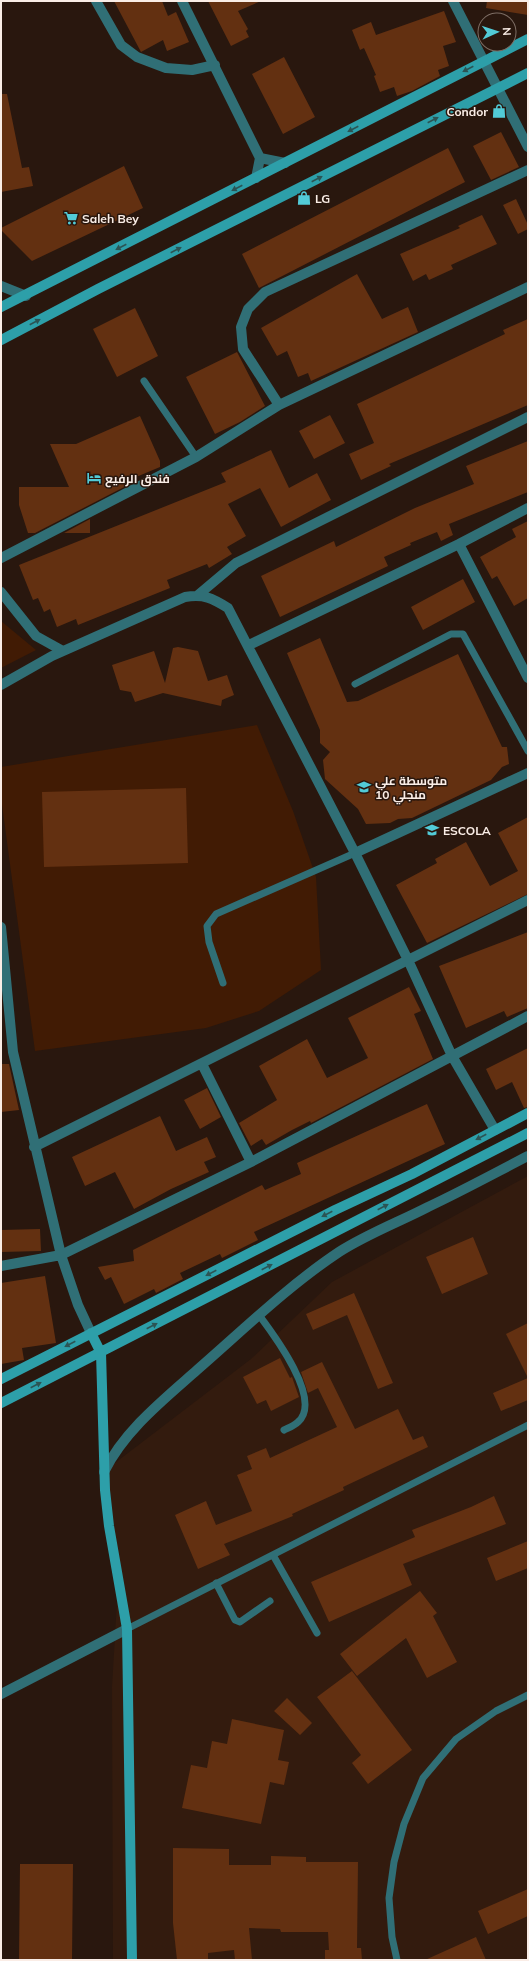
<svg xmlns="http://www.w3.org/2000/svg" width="529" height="1961" viewBox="0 0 529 1961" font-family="Mulish,Cairo,sans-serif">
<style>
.built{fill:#331b0e}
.green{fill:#411b04}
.building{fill:#633011}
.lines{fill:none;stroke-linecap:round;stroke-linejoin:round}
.lane{stroke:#306f76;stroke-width:7}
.street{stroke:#306f76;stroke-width:10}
.secondary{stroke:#2d9fa9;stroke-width:10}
.oneway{fill:#2b5454}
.labels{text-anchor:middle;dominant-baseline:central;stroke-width:3;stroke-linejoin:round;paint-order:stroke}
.poi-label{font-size:12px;font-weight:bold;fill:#faede6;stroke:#29170e;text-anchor:start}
</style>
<rect width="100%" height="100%" fill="#29170e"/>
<path class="built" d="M528 1176V1960H113L112 1687 118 1584 104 1505 111 1466 251 1359 332 1282Z"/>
<path class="green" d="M1 621 36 650 1 668Z
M257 725 293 811 316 877 321 970 259 1011 206 1028 35 1051 1 797V767Z"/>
<path class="building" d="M114 1H162L168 16 176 12 189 42 167 51 163 40 141 52Z
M208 1H261L238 11 248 29 246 31 249 37 231 46Z
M487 1H528V15L486 8Z
M444 11 456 42 443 46 449 66 438 70 440 76 412 91 397 96 394 87 380 92 374 76 376 75 364 48 360 50 352 30 371 22 376 35Z
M284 57 315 117 283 134 252 74Z
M1 94H7L22 168 29 167 33 186 1 192Z
M501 132 519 167 491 180 473 146Z
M448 148 465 182 259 288 242 254Z
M124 166 143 208 32 261 1 230V228Z
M516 199 528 225V229L518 234 503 205Z
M482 215 497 244 451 265 453 269 429 280 426 274 413 281 400 254 460 228 458 226Z
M357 274 382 319 408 307 418 332 311 381 308 373 298 377 287 351 277 356 261 328Z
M135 308 158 356 117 377 93 329Z
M528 319V405L389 464 391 466 361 480 349 454 374 443 357 404 505 334 503 330Z
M237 352 265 406 240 422 215 434 186 377Z
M330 415 345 443 314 459 299 431Z
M140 416 160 461V467L129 480 128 485 35 533H28L19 505V487H69L50 444H76Z
M528 441V492L449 524 453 535 441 541 437 532 410 543 411 545 384 557 388 566 280 617 261 576 334 541 336 547 415 508 474 484 466 466Z
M271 450 289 488 317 473 331 500 281 527 260 488 228 504 246 536 227 547 232 554 209 568 207 564 167 580 170 588 78 625 76 619 57 627 50 609 44 612 38 598 33 600 19 565 226 482 221 473Z
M90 519V533H64Z
M528 521V598L514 606 497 576 492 579 480 557 516 537 512 529Z
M463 579 475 602 423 630 411 607Z
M320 638 347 702 358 701 458 654 502 747H507L509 764 502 767 491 780 412 818 398 819 390 823 366 824 358 809 325 779 323 760 330 752 320 743V730L287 653Z
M178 647 198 651 208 681 227 675 234 695 222 700 221 706 163 693 135 702 131 692 120 690 112 665 154 651 165 683 173 648Z
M186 788 188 863 44 867 42 792Z
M528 817V894L427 943 396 885 437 863 435 859 466 842 490 886 518 871 498 833Z
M528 932V1008L507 1017 504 1011 466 1028 439 966Z
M409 987 421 1011 414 1014 433 1059 311 1123 310 1121 292 1130 266 1145 262 1139 251 1146 239 1123 277 1100 259 1066 307 1039 327 1078 368 1058 348 1018Z
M528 1048V1107L524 1108 512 1082 496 1090 486 1069Z
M1 1064H9L19 1110 1 1112Z
M207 1088 221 1117 200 1129 184 1100Z
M427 1104 445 1144 254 1232 258 1240 222 1258 220 1254 180 1273 183 1279 156 1293 154 1289 124 1304 111 1277 105 1280 98 1267 134 1261 133 1250 262 1185 265 1190 301 1174 297 1163Z
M160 1116 176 1151 207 1137 216 1157 204 1162 209 1172 171 1189 134 1209 115 1172 85 1186 72 1157Z
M40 1229 41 1251 1 1252V1230Z
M473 1237 488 1274 442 1294 426 1257Z
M45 1276 56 1343 22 1348 24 1360 1 1364V1283Z
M354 1293 393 1383 378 1389 347 1315 313 1330 306 1314Z
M528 1323V1400L501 1411 493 1393 528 1378 506 1334Z
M280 1358 290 1378 292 1377 299 1397 271 1411 266 1400 257 1404 243 1377Z
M322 1362 355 1429 398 1409 413 1440 423 1436 428 1447 343 1487 344 1490 292 1514 293 1516 224 1544 230 1555 198 1569 175 1515 206 1501 216 1525 252 1511 237 1475 252 1469 247 1456 266 1448 270 1458 337 1427 318 1388 308 1393 301 1372Z
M494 1496 506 1524 403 1564 412 1585 329 1622 311 1582 415 1537 412 1530 471 1507Z
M528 1541V1568L496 1581 487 1558Z
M420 1591 437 1613 433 1616 457 1662 427 1678 406 1638 357 1676 340 1654Z
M352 1671 412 1750 368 1784 352 1763 361 1755 317 1697Z
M287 1698 312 1723 300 1735 274 1711Z
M232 1719 284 1730 278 1760 289 1762 284 1785 270 1782 261 1824 182 1808 191 1765 207 1768 212 1741 227 1744Z
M173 1848 229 1849V1865H271V1856L306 1857V1862H358L357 1948H361L362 1960H325V1950H329L328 1932H281L280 1929 249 1928 252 1960H235L234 1950 208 1953V1960H177L173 1923Z
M20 1864H73L72 1960H19Z
M528 1889V1916L488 1934 478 1911Z
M476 1937 486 1960H425Z"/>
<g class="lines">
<path class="lane" d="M144 381 196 457
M355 684 451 634H463L528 751
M223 983 209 942 207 926 216 914 355 853
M259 1315C274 1335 323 1400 298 1422 294 1426 288 1428 284 1430
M273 1555 317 1633
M216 1583 235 1620 240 1622 270 1601
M127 1629 528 1425
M397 1960 392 1937 389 1898 394 1862 404 1824 423 1778 456 1739 496 1711 528 1695"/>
<path class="street" d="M96 1 121 45 137 57 166 68 192 70 215 65
M182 1 260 158 256 178
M453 1 528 147
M260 158 285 163
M1 286 26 296
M279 405 243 349 241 327 248 309 265 292 528 170
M459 544 528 678
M1 558 196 457 279 405 528 287
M1 592 36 636 63 651
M198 595 236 563 528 417
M249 645 459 544 528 508
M1 685 52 656 185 597C204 594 212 598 228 608L355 853 408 960 452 1056 495 1130
M355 853 528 773
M1 927 13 1052 61 1255 251 1162 528 1016
M202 1064 251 1162
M34 1147 528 900
M1 1266 61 1255 78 1305 91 1333
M104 1472C124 1431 163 1400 197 1370 243 1330 288 1286 339 1252 367 1234 399 1222 428 1207 462 1191 495 1173 528 1156
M1 1694 127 1629"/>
<path class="secondary" d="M1 307 528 39
M1 340 98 289 528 73
M91 1333 101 1353 105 1490 109 1526 127 1629 132 1960
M1 1379 335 1210 412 1174 528 1113
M1 1403 528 1133"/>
</g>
<defs><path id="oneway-solid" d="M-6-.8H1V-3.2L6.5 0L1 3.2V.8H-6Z"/></defs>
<g class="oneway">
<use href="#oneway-solid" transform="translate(468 69) rotate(153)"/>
<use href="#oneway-solid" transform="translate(433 120) rotate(-27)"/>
<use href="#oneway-solid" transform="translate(353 129) rotate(153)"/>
<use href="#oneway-solid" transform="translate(317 179) rotate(-27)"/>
<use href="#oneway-solid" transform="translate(237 188) rotate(153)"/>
<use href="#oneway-solid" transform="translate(121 247) rotate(153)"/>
<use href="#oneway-solid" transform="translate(176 250) rotate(-27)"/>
<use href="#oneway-solid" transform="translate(35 322) rotate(-28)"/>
<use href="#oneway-solid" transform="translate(481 1137) rotate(152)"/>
<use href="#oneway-solid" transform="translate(383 1207) rotate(-27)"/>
<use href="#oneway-solid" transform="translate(327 1214) rotate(153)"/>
<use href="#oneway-solid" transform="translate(267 1267) rotate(-27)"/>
<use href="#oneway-solid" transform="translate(211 1273) rotate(153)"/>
<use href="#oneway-solid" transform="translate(152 1326) rotate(-27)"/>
<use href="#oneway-solid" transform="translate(70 1344) rotate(153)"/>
<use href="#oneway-solid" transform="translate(36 1385) rotate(-27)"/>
</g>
<defs>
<symbol id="shop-bare" viewBox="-9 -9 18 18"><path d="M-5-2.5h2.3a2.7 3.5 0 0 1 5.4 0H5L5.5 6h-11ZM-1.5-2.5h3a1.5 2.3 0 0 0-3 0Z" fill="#52cbd7" stroke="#29170e" stroke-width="2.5" paint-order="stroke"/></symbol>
<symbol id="supermarket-bare" viewBox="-9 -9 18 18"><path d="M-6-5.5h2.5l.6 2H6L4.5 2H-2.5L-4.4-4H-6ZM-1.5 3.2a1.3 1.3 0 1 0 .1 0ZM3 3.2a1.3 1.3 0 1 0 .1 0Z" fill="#52cbd7" stroke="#29170e" stroke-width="2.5" paint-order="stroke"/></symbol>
<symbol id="hotel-bare" viewBox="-9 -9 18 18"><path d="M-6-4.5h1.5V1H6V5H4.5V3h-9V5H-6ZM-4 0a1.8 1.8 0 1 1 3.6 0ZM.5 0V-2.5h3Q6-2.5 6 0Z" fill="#52cbd7" stroke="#29170e" stroke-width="2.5" paint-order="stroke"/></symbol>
<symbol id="school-bare" viewBox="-9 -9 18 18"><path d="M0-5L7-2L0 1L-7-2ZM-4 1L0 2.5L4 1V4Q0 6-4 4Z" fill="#52cbd7" stroke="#29170e" stroke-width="2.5" paint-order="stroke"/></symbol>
</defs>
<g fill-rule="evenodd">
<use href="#shop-bare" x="489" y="101" width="20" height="20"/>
<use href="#shop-bare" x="294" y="188" width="20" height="20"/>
<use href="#supermarket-bare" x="61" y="208" width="20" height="20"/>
<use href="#hotel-bare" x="84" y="468" width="20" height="20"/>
<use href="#school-bare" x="354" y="777" width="20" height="20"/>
<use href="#school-bare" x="422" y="820" width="20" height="20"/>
</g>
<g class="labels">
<g class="poi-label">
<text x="488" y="111" text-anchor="end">Condor</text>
<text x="315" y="198">LG</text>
<text x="82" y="218">Saleh Bey</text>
<text x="105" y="478">فندق الرفيع</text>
<text x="375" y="780">متوسطة علي<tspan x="375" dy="14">منجلي 10</tspan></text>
<text x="443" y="830">ESCOLA</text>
</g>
</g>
<rect width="529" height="1961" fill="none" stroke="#faede6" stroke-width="4"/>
<g transform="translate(497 32) rotate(87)"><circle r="19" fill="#29170e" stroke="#7d6d64"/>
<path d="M0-3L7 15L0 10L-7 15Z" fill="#52cbd7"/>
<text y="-6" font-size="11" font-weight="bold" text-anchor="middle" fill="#faede6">N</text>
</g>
</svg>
